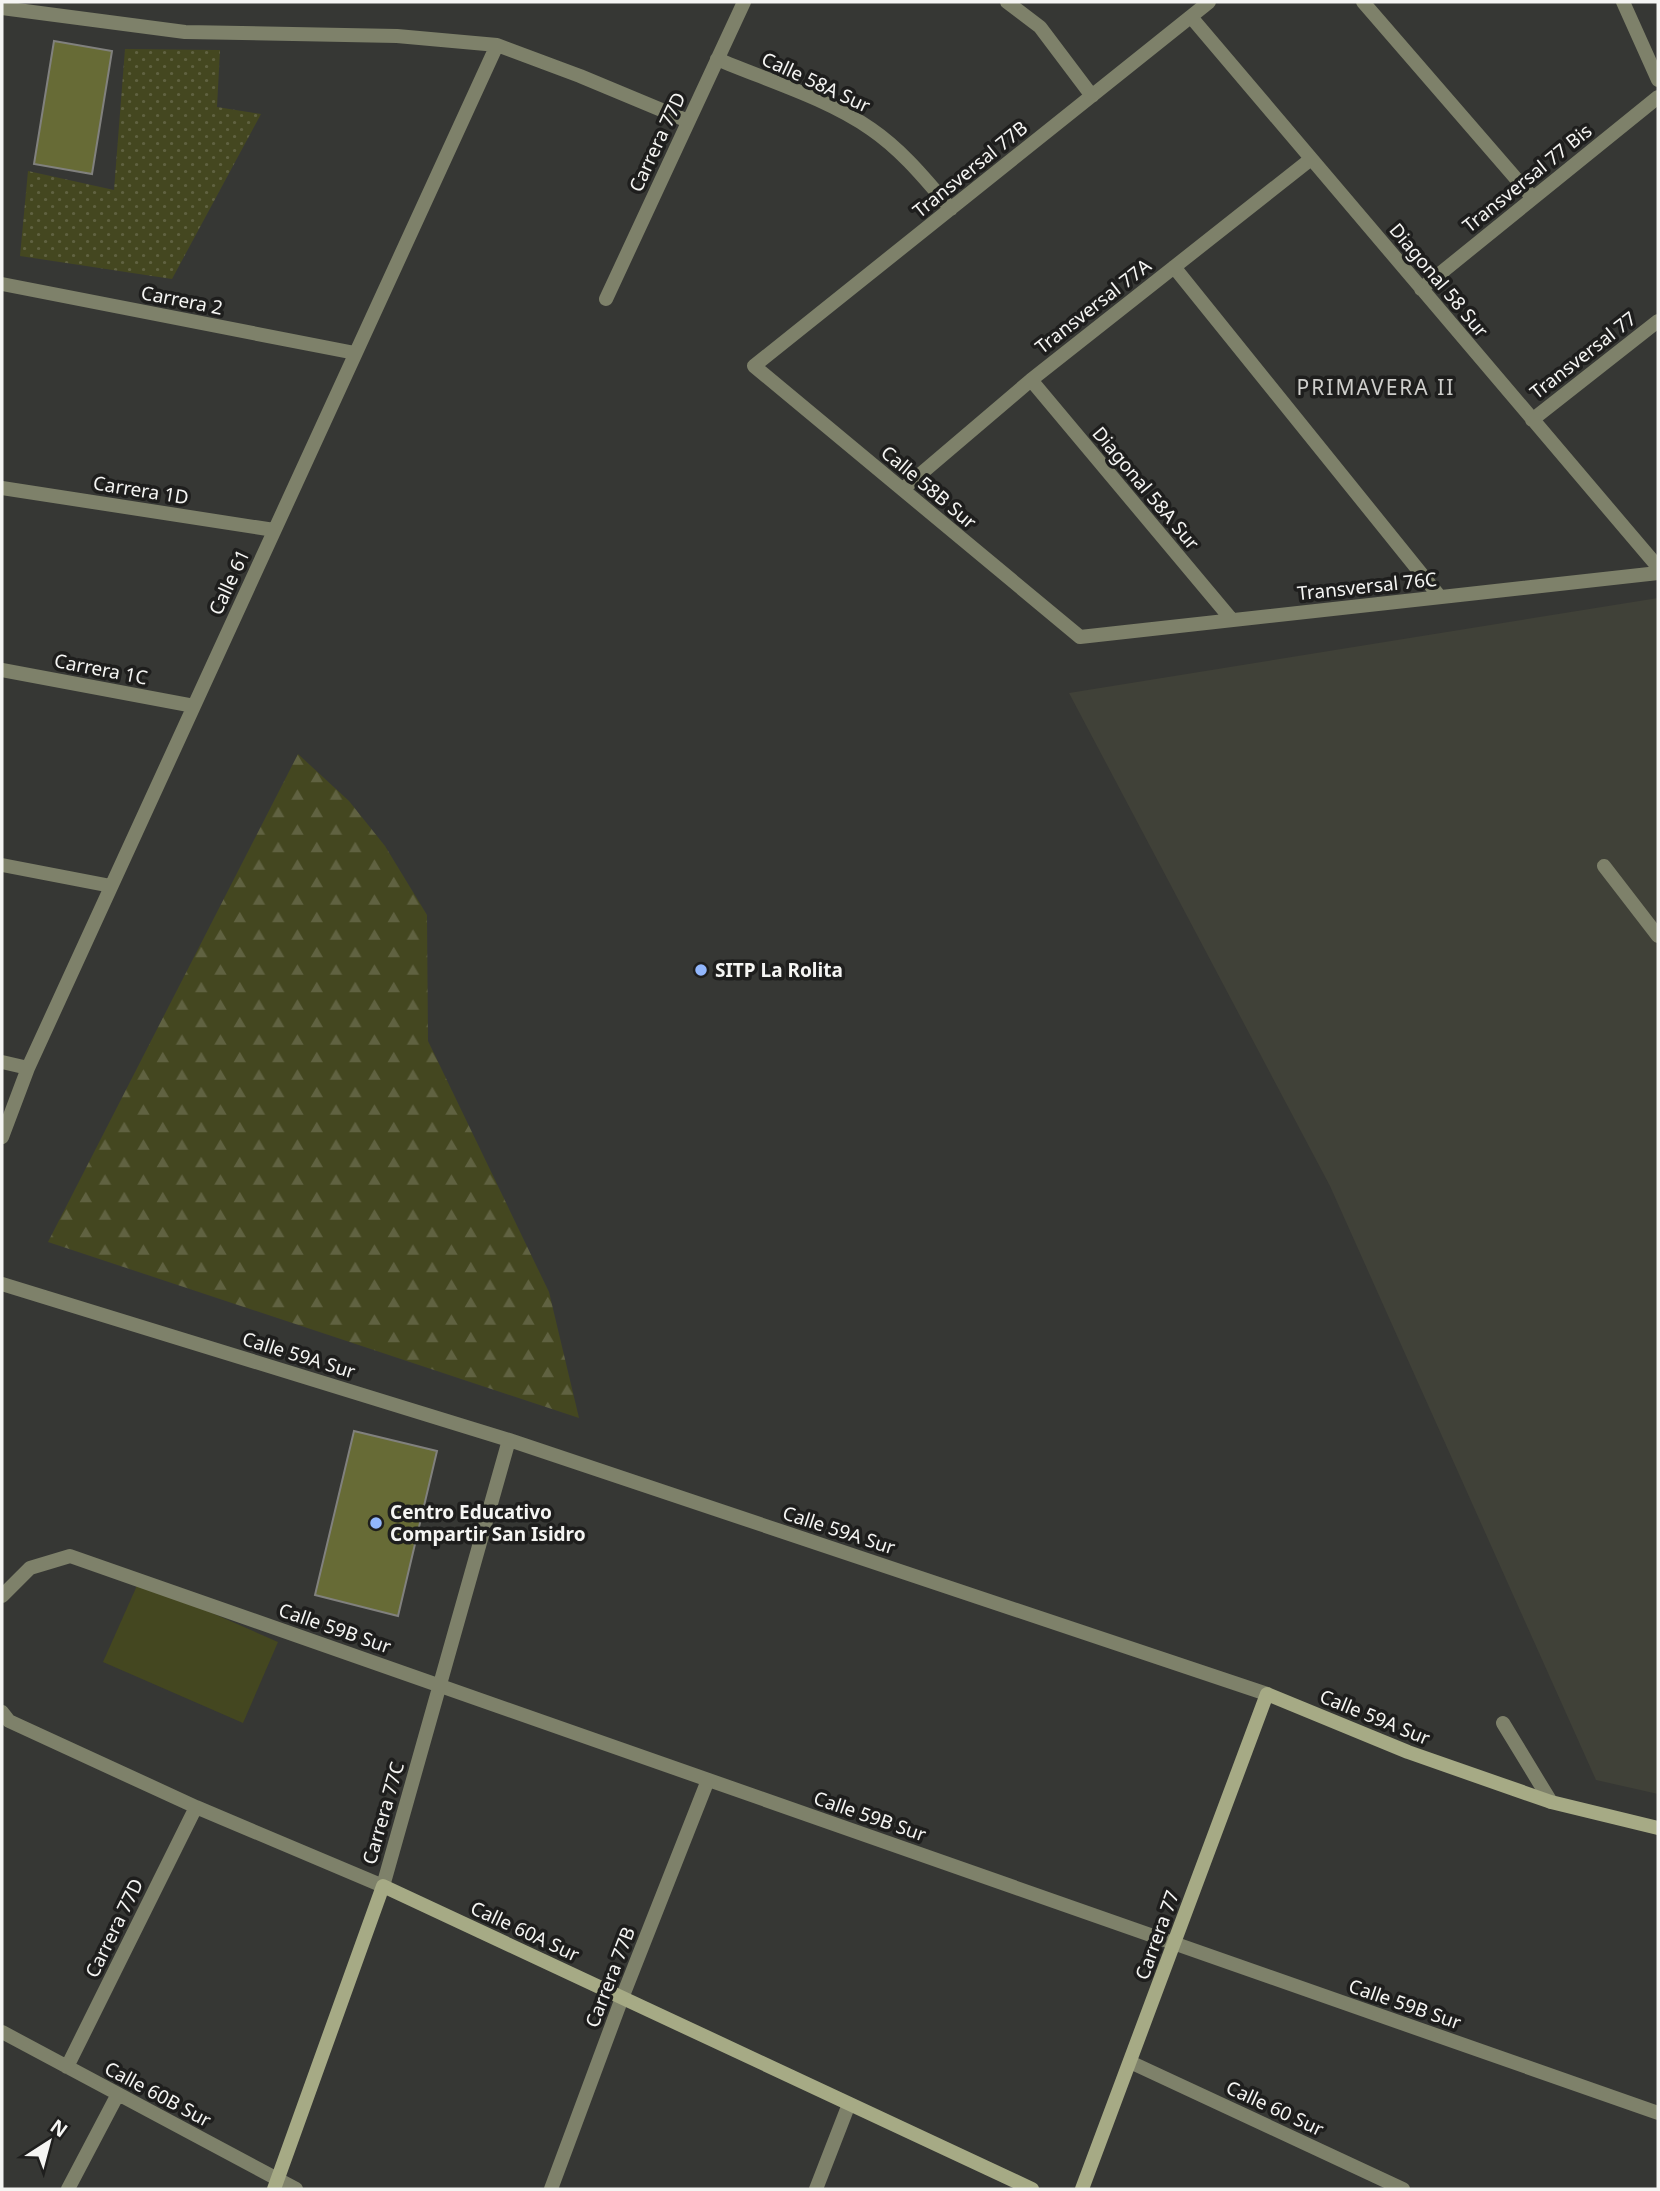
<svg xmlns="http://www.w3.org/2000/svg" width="1660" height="2191" viewBox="0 0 1660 2191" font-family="'Noto Sans',sans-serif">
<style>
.built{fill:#404138}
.green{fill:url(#green-dots)}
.forest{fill:url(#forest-firs)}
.pitch{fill:#444720}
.building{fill:#676b36;stroke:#81817e;stroke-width:2}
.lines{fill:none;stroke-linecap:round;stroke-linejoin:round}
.lane{stroke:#7e816a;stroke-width:14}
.street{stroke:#7e816a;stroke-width:14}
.secondary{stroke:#a6aa85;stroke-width:14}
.poi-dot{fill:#92b7fd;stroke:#1e1e1d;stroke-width:2.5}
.labels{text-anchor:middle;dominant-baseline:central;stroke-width:7;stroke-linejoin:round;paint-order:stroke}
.street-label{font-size:19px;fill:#f5f5f3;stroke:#1e1e1d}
.poi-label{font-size:19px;font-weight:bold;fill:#f5f5f3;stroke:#1e1e1d;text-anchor:start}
.neighbourhood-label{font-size:21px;letter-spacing:2px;fill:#cfcfcc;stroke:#1e1e1d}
</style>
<defs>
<pattern id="green-dots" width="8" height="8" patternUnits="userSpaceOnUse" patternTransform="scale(1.75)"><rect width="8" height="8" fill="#444720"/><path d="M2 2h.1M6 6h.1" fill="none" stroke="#606241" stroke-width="1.8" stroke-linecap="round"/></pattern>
<pattern id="forest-firs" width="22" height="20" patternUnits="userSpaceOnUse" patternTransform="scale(1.75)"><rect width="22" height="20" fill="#444720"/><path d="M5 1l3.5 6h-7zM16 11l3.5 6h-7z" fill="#606241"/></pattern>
</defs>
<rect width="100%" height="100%" fill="#363734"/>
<path class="built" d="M1658 598V1794L1596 1780 1330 1186 1069 693Z"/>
<path class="green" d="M125 49 220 50 217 107 261 114 172 279 20 256 28 171 114 190Z"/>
<path class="forest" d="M298 754 349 801 385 846 427 915 428 1041 549 1292 579 1418 48 1242Z"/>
<path class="pitch" d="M139 1581 278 1642 243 1723 103 1662Z"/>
<path class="building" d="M54 41 112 51 92 174 34 164Z
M354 1431 437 1451 398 1616 315 1595Z"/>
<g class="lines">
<path class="lane" d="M1604 866 1658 936
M1503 1723 1551 1802"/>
<path class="street" d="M1007 2 1040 27 1092 96
M1209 2 754 366 1080 637 1658 573
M1363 2 1532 197
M1623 2 1658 80
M2 8 185 32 397 36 497 45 580 76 688 121
M1191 17 1658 567
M717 59C766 80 827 98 871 129 903 151 926 180 951 209
M1174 267 1440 597
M2 284 355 353
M1421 289 1658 97
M606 299 744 2
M1031 380 1232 620
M1532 420 1658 321
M2 488 274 530
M903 489 1031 380 1311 159
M2 670 194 706
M2 865 111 886
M2 1062 28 1068
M2 1137 28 1068 497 45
M2 1284 509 1440 1267 1694
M2 1596 30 1568 70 1556 1658 2113
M2 1712 9 1721 196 1807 383 1886 509 1440
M2 2032 296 2189
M1130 2062 1403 2189
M67 2067 196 1807
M68 2189 118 2094
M551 2189 622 1998 708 1780
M816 2189 849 2104"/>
<path class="secondary" d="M274 2189 383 1886 1032 2189
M1082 2189 1267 1694 1408 1752 1551 1802 1658 1828"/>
</g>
<g class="poi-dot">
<circle cx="701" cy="970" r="7"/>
<circle cx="376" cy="1523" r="7"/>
</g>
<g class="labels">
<g class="street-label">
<text transform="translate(816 82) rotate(25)">Calle 58A Sur</text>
<text transform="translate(657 142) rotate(-65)">Carrera 77D</text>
<text transform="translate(970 169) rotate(-39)">Transversal 77B</text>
<text transform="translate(1527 178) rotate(-39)">Transversal 77 Bis</text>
<text transform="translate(1439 280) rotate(50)">Diagonal 58 Sur</text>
<text transform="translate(182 300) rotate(11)">Carrera 2</text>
<text transform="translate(1093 306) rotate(-38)">Transversal 77A</text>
<text transform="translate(1583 355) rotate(-38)">Transversal 77</text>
<text transform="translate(929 487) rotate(40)">Calle 58B Sur</text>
<text transform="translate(1146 488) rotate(50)">Diagonal 58A Sur</text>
<text transform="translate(141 490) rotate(9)">Carrera 1D</text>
<text transform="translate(229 582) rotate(-65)">Calle 61</text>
<text transform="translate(1367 586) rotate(-6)">Transversal 76C</text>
<text transform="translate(101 669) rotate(11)">Carrera 1C</text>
<text transform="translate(299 1355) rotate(17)">Calle 59A Sur</text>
<text transform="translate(839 1530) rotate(18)">Calle 59A Sur</text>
<text transform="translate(335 1628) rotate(19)">Calle 59B Sur</text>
<text transform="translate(1375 1717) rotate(22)">Calle 59A Sur</text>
<text transform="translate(383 1813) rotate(-74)">Carrera 77C</text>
<text transform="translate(870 1816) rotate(19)">Calle 59B Sur</text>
<text transform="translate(114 1928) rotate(-64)">Carrera 77D</text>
<text transform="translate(525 1931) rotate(25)">Calle 60A Sur</text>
<text transform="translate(1157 1935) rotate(-70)">Carrera 77</text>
<text transform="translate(610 1977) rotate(-69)">Carrera 77B</text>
<text transform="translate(1405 2004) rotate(19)">Calle 59B Sur</text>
<text transform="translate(158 2094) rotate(28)">Calle 60B Sur</text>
<text transform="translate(1275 2108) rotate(25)">Calle 60 Sur</text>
</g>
<g class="poi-label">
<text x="715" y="970">SITP La Rolita</text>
<text x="390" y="1512">Centro Educativo<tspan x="390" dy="22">Compartir San Isidro</tspan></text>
</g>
<g class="neighbourhood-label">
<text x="1376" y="387">PRIMAVERA II</text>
</g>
</g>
<rect width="1660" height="2191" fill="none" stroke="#f5f5f3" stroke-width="7"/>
<g transform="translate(49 2142) rotate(36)" stroke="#1e1e1d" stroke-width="5" paint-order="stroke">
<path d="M0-5L12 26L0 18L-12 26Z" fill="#f5f5f3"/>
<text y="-10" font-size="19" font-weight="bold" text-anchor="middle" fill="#f5f5f3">N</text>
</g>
</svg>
